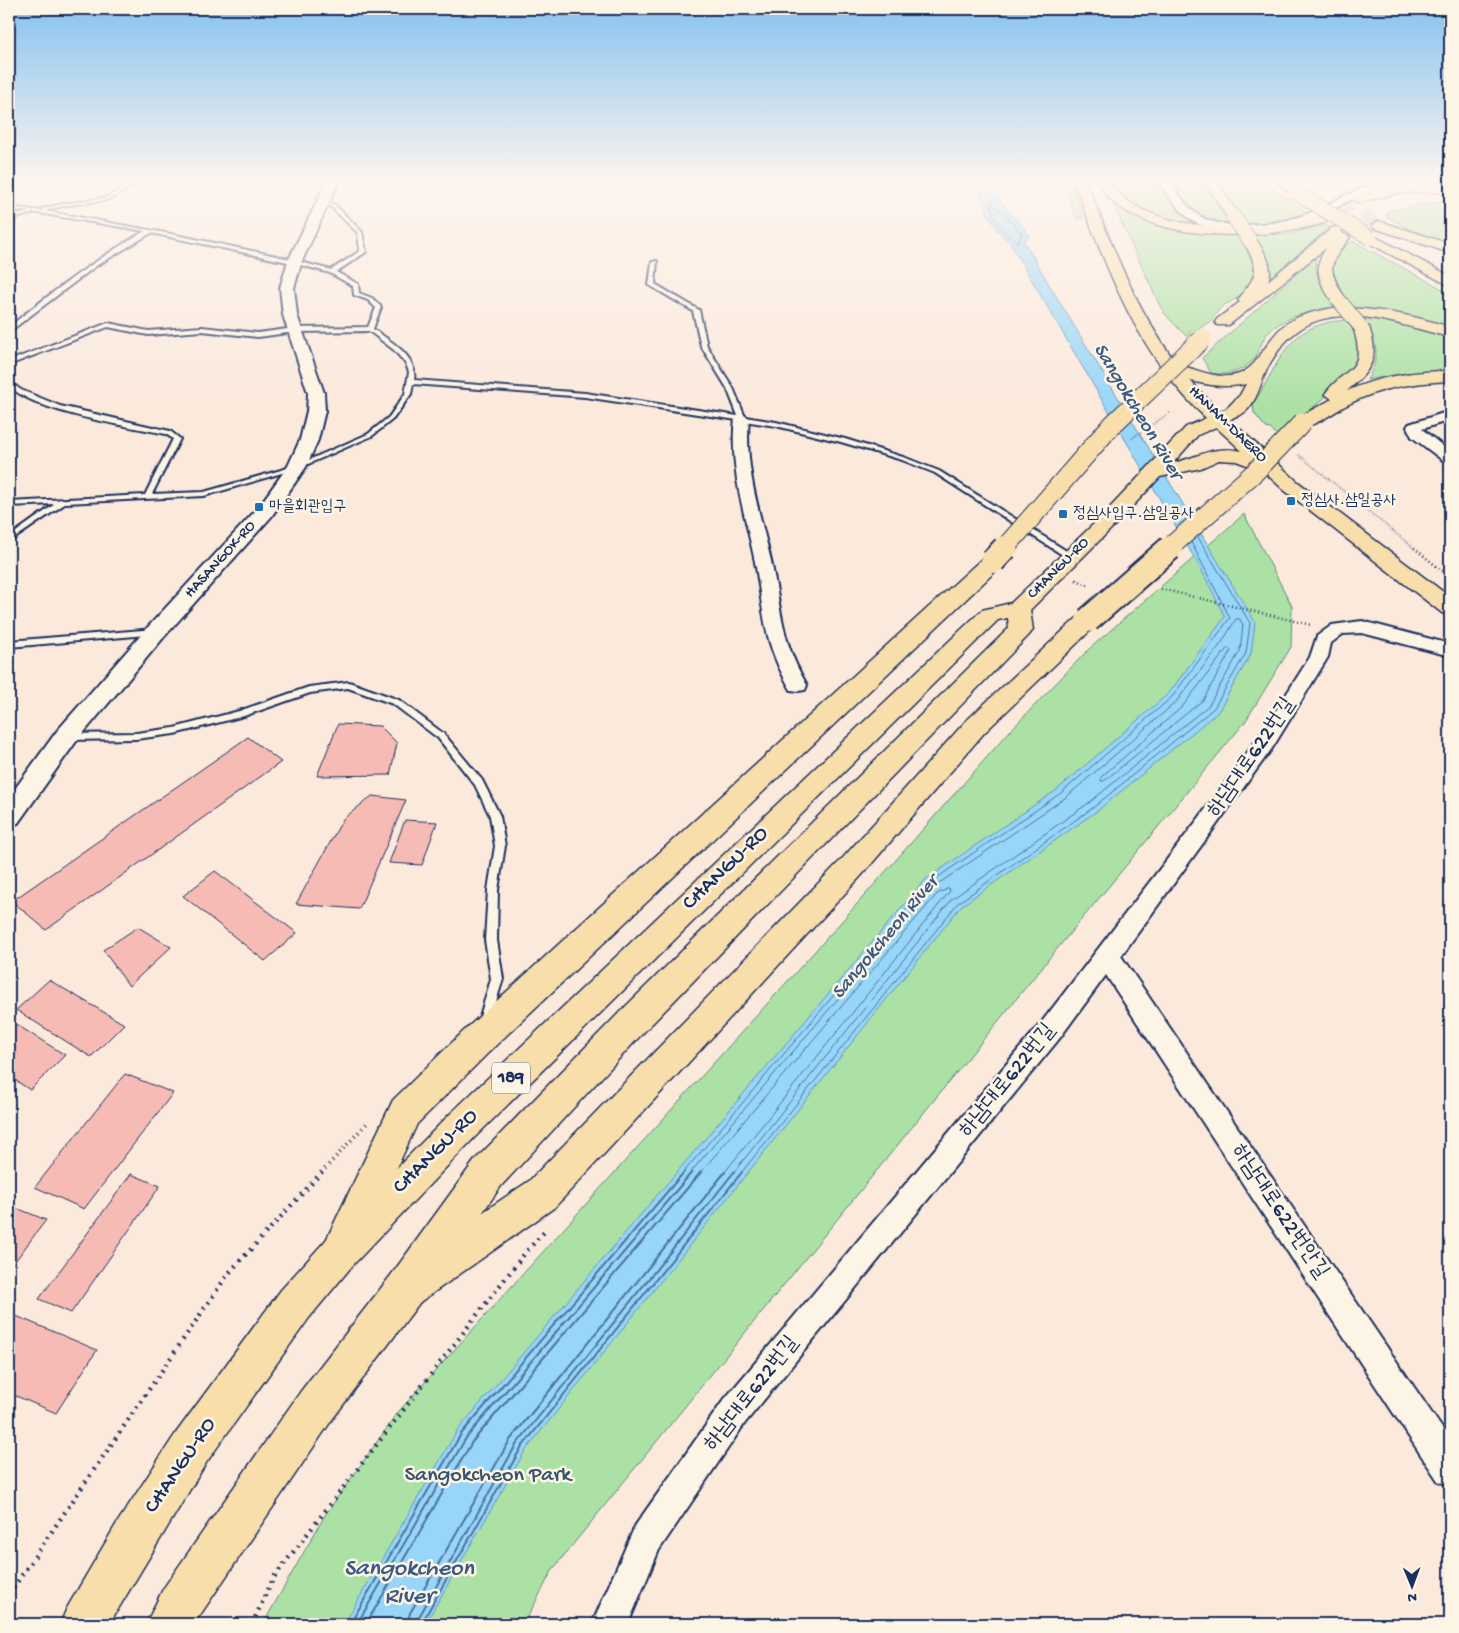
<svg xmlns="http://www.w3.org/2000/svg" width="1459" height="1633" viewBox="0 0 1459 1633" font-family="'Gochi Hand','Poor Story',sans-serif">
<style>
.green{fill:#abe1a4;stroke:#638881}
.water{fill:#97d6f9;stroke:#6593bb}
.lines{fill:none;stroke-linecap:round;stroke-linejoin:round}
.shore-far1{stroke:#4d729c;stroke-width:1}
.shore{stroke:#4d729c;stroke-width:2}
.building{fill:#f7bbb6;stroke:#1b2f5e}
.motorway-tunnel{stroke:#cec4c3;stroke-width:14;stroke-dasharray:14 7;stroke-linecap:butt}
.service-casing{stroke:#1b2f5e;stroke-width:4}
.minor-casing{stroke:#1b2f5e;stroke-width:4}
.tertiary-casing{stroke:#1b2f5e;stroke-width:4}
.primary-casing{stroke:#1b2f5e;stroke-width:3}
.motorway-casing{stroke:#1b2f5e;stroke-width:3}
.path-far3{stroke:#1b2f5e;stroke-width:2;stroke-dasharray:0.5 2;stroke-linecap:butt}
.path-far2{stroke:#1b2f5e;stroke-width:2.5;stroke-dasharray:1 3;stroke-linecap:butt}
.path-far1{stroke:#1b2f5e;stroke-width:4;stroke-dasharray:1 4.5;stroke-linecap:butt}
.path{stroke:#1b2f5e;stroke-width:4.5;stroke-dasharray:2 5.5;stroke-linecap:butt}
.service{fill:#fcf5e5;fill-rule:evenodd}
.minor{fill:#fcf5e5;fill-rule:evenodd}
.tertiary{fill:#fcf5e5;fill-rule:evenodd}
.primary{fill:#f8deab;fill-rule:evenodd}
.motorway{fill:#f8deab;fill-rule:evenodd}
.motorway-bridge-far2-casing{stroke:#1b2f5e;stroke-width:16;stroke-linecap:butt}
.motorway-bridge-far1-casing{stroke:#1b2f5e;stroke-width:21;stroke-linecap:butt}
.motorway-bridge-casing{stroke:#1b2f5e;stroke-width:28;stroke-linecap:butt}
.motorway-bridge-far2{stroke:#f8deab;stroke-width:14}
.motorway-bridge-far1{stroke:#f8deab;stroke-width:19}
.motorway-bridge{stroke:#f8deab;stroke-width:24}
.poi-dot{fill:#1f6fb2;stroke:#fcf5e5;stroke-width:2}
.labels{text-anchor:middle;dominant-baseline:central;stroke-width:5;stroke-linejoin:round;paint-order:stroke}
.far-street-label{font-size:16px;fill:#1b2f5e;stroke:#fcf5e5}
.far-poi-label{font-size:16px;fill:#1b2f5e;stroke:#fcf5e5;text-anchor:start}
.shield{fill:#fcf5e5;stroke:#5e6a86;stroke-width:1}
.shield-label{font-size:18px;font-weight:bold;fill:#1b2f5e}
.water-label{font-size:20px;font-style:italic;fill:#3a5985;stroke:#fcf5e5}
.near-street-label{font-size:22px;fill:#1b2f5e;stroke:#fcf5e5}
.near-park-label{font-size:22px;fill:#38536c;stroke:#fcf5e5}
.near-water-label{font-size:24px;font-style:italic;fill:#3a5985;stroke:#fcf5e5}
</style>
<rect width="100%" height="100%" fill="#fbe9dc"/>
<filter id="ink" filterUnits="userSpaceOnUse"><feTurbulence type="fractalNoise" baseFrequency=".02" numOctaves="2"/><feDisplacementMap in="SourceGraphic" scale="10" xChannelSelector="R" yChannelSelector="G"/><feConvolveMatrix kernelMatrix="1 2 1 2 8 2 1 2 1" color-interpolation-filters="sRGB"/></filter>
<g filter="url(#ink)">
<path class="green" d="M1108 181H1156L1189 217 1205 227 1166 220 1127 204Z
M1167 181H1204L1233 226 1202 218Z
M1217 181H1262L1308 213 1277 221 1247 225Z
M1064 183H1072L1084 219 1076 218Z
M1435 202H1450V247L1418 234 1386 216 1388 211Z
M1113 204 1136 215 1217 234 1238 235C1259 264 1262 288 1226 304 1220 307 1215 315 1213 318 1209 323 1200 328 1194 332L1189 331 1191 334 1187 337C1177 326 1167 319 1160 306Z
M1327 225 1330 227 1271 277C1272 261 1262 248 1254 235L1288 234Z
M1353 241 1450 293V327L1398 313 1353 308 1333 278 1331 264 1342 248Z
M1313 259H1316C1313 279 1327 295 1339 309 1315 310 1288 314 1270 331 1260 340 1260 353 1253 360 1242 372 1227 376 1211 373L1202 358Z
M1362 318 1387 320 1450 334V371L1406 373 1367 380C1381 355 1378 342 1362 318Z
M1346 320C1355 332 1362 347 1356 362 1347 385 1297 419 1277 435L1270 429 1266 428 1254 413 1253 404C1282 361 1285 324 1346 320Z
M1244 514 1292 606 1291 647 1245 722 1052 955 553 1569 524 1624H263L325 1515 399 1411 834 930 1010 731 1088 650Z"/>
<path class="water" d="M975 181H989L1000 201 1030 235 1024 241 1051 288 1255 622 1251 654 1218 712 1097 811 961 906 525 1451 425 1624H344L457 1431 925 880 1058 789 1169 693 1225 617 1202 571 1009 241C989 227 985 203 975 181Z"/>
<g class="lines">
<path class="shore-far1" d="M992 202 1022 233 1018 242C1005 236 989 217 992 202Z
M1228 648 1231 651 1203 700 1104 781H1101V777L1182 707Z
M683 1173 928 884 1061 793 1172 697 1230 618 1191 542
M690 1173 932 888 1065 798 1176 702 1221 644 1236 619H1240L1243 625 1240 651 1209 705 1090 802 952 899 733 1173
M700 1173 937 894 949 888 950 891 724 1173
M741 1173 958 903 1094 807 1214 708 1246 653 1250 623 1198 537"/>
<path class="shore" d="M350 1624 461 1434 684 1172
M357 1624 466 1438 692 1172
M366 1624 472 1442 701 1172
M407 1624 410 1613 510 1440 725 1172
M415 1624 516 1445 734 1172
M421 1624 521 1448 742 1172"/>
</g>
<path class="building" d="M338 724 380 726 397 743 390 775 317 776Z
M248 737 281 762 46 930 12 901Z
M372 796 406 800 359 909 296 904 343 819Z
M405 820 437 822 422 865 389 863Z
M215 871 297 933 265 961 183 896Z
M138 927 171 947 129 986 103 950Z
M49 980 124 1024 91 1057 16 1010Z
M9 1020 65 1055 30 1090 9 1076Z
M125 1074 173 1093 84 1209 35 1187Z
M131 1174 160 1186 71 1313 39 1299Z
M9 1205 46 1220 9 1269Z
M9 1313 97 1350 56 1413 9 1393Z"/>
<g class="lines">
<path class="motorway-tunnel" d="M1319 220 1358 199
M1345 235 1379 211"/>
<defs>
<path id="service" d="M138 181H144L107 200 62 206 45 211 171 234 281 257 331 270 360 251 358 233 330 206 320 203 322 202 334 204 362 232 366 252 336 272 358 284 359 293 372 298 381 307 373 329C390 341 418 356 414 380L585 393 738 416 727 388 701 346 693 311 649 285 652 262 657 261 655 284 699 310 707 346 733 388 745 417 776 422 845 439 906 458 939 471 1076 557 1072 559H1069L935 473 902 460 841 442 776 426 585 397 413 384 411 394 393 419 372 436 299 468 204 496 66 503 9 542V537L55 504 9 506V502L145 495 173 439 166 434C124 425 40 414 9 386V381L21 390 60 406 170 431 179 438 180 439 152 494 204 492 295 466 368 434 389 417 405 394 409 372 406 364 394 350 369 331 295 332 258 337 202 331 148 335 108 327 9 365V361L108 323 148 331 202 327 258 333 295 328 368 327 376 308 368 300 354 295 353 286 330 273 297 264 151 233 96 266 9 332V327C52 292 96 259 145 231L32 212V214L9 219V217L29 212 9 209V207L42 211V209L62 204 104 198Z
M155 629 159 632 158 634 9 647V641Z
M349 682 399 700 444 734 482 780 500 816 505 846 498 890 497 940 503 979 489 1024 485 1025 481 1024 479 1020 491 979 485 940 488 890 495 846 490 816 475 785 438 738 393 704 348 688 310 693 244 716 174 734 136 739 67 740 62 737 67 734 136 733 174 728 239 711 309 687Z"/>
<path id="minor" d="M1157 181H1168C1178 192 1186 207 1198 215 1210 223 1224 225 1238 225 1260 225 1282 223 1302 216 1337 202 1363 181 1402 181 1394 187 1367 193 1355 198 1340 205 1325 214 1310 220 1277 233 1221 241 1190 219 1178 210 1167 193 1157 181Z
M1450 411V420L1422 429 1450 452V463L1445 462 1412 437 1407 427 1409 424Z
M742 414 749 418C744 469 760 512 771 561 782 610 780 639 807 685L805 690 798 691 791 690C762 641 765 614 755 562 745 513 729 469 735 418Z
M1362 621 1450 644V656L1362 633 1343 634 1331 643 1328 657 1273 747 1121 956 1450 1440V1486L1438 1481 1106 975 1059 1039 745 1423 659 1550 628 1624H592L635 1526 723 1401 1041 1023 1199 818 1259 737 1310 657 1317 636 1332 625Z"/>
<path id="tertiary" d="M327 181H339L302 261 294 288 297 315 324 393 325 411 318 440 306 467 271 517 164 637 75 743 18 823 9 826V797L57 731 148 627 257 509 288 466 300 440 307 411 308 393 283 315 280 288 288 261Z"/>
<path id="primary" d="M1074 181H1086C1120 266 1150 348 1220 411L1232 407 1238 408 1241 412 1230 420 1298 482 1450 597V615L1442 613 1284 490 1263 471 1236 461 1219 460 1201 468 1160 477 1117 523 1030 610 1033 630 1029 635 641 1035 501 1186 420 1302 331 1421 194 1624H146L163 1589 301 1391 392 1274 475 1160 619 1013 1009 628 1008 618 998 620 474 1138 352 1266 309 1318 206 1463 109 1624H60L67 1608 117 1523 176 1433 281 1290 326 1240 450 1114 982 610 1011 603 1103 515 1186 427 1206 418C1137 354 1106 267 1074 181ZM1216 427 1242 451C1212 445 1200 457 1173 463L1198 435Z"/>
<path id="motorway" d="M1097 181H1110C1113 186 1117 192 1122 196 1154 226 1228 231 1270 226 1287 224 1303 220 1319 216L1326 220 1324 223C1266 240 1162 243 1113 202 1107 197 1102 188 1097 181Z
M1204 181H1216L1240 216 1238 219H1228Z
M1274 181H1289L1302 192 1296 196Z
M1450 184V192L1397 193 1358 203 1352 199 1353 196 1397 185Z
M1379 221 1450 244V253L1374 228 1372 225Z
M1337 227 1342 228V233L1350 237C1330 264 1325 266 1345 298L1342 301H1332C1319 283 1312 266 1327 247L1229 325H1217L1215 322 1217 319 1240 302 1238 300C1258 273 1261 272 1243 241L1245 238H1255C1264 251 1274 266 1268 281L1332 228Z
M1370 234 1450 276V286L1365 241 1363 238Z
M1333 308C1373 307 1412 315 1450 327V337C1405 327 1336 298 1295 333 1284 341 1273 357 1267 369 1259 386 1253 422 1226 416L1223 412 1240 395 1246 384C1219 390 1193 382 1167 374L1165 370 1167 366C1187 361 1213 383 1239 374 1258 367 1265 343 1280 329 1294 315 1314 312 1333 308Z
M1361 322 1369 327C1380 359 1371 370 1347 391 1380 376 1415 371 1450 371V381C1413 383 1382 387 1349 404 1334 411 1313 430 1297 426L1294 422 1297 418 1332 399 1325 394C1346 365 1368 373 1353 327Z
M993 555 1001 556 1004 561 1001 566 493 1048 417 1124 352 1266 339 1272 326 1266 320 1253 393 1100 469 1026 985 556Z
M1088 613 1096 615 1099 620 1096 625 984 733 861 876 555 1207 420 1302 406 1307 392 1302 387 1288 392 1274 529 1181 841 860 966 721 1080 615Z"/>
</defs>
<use href="#service" class="service-casing"/>
<use href="#minor" class="minor-casing"/>
<use href="#tertiary" class="tertiary-casing"/>
<use href="#primary" class="primary-casing"/>
<use href="#motorway" class="motorway-casing"/>
<path class="path-far3" d="M1132 438 1171 412
M1299 455 1415 549"/>
<path class="path-far2" d="M1414 548 1450 577
M1076 580 1090 586
M1161 589 1311 625"/>
<path class="path-far1" d="M321 1173 368 1122"/>
<path class="path" d="M9 1594 228 1274 322 1172
M252 1624 274 1577 525 1253 545 1231"/>
<use href="#service" class="service"/>
<use href="#minor" class="minor"/>
<use href="#tertiary" class="tertiary"/>
<use href="#primary" class="primary"/>
<use href="#motorway" class="motorway"/>
<defs>
<path id="motorway-bridge-far2" d="M1296 192 1370 238
M1233 216 1250 241
M1337 298 1361 327
M1200 341 1204 337"/>
<path id="motorway-bridge-far1" d="M1004 549 1110 427 1201 340
M1168 549 1255 472 1303 422"/>
<path id="motorway-bridge" d="M993 561 1005 548
M1088 620 1170 548"/>
</defs>
<use href="#motorway-bridge-far2" class="motorway-bridge-far2-casing"/>
<use href="#motorway-bridge-far1" class="motorway-bridge-far1-casing"/>
<use href="#motorway-bridge" class="motorway-bridge-casing"/>
<use href="#motorway-bridge-far2" class="motorway-bridge-far2"/>
<use href="#motorway-bridge-far1" class="motorway-bridge-far1"/>
<use href="#motorway-bridge" class="motorway-bridge"/>
</g>
</g>
<linearGradient id="sky" x2="0" y2="1"><stop stop-color="#87c2ef"/><stop offset="0.44" stop-color="#fdf5ef"/><stop offset="1" stop-color="#fdf5ef" stop-opacity="0"/></linearGradient>
<rect width="1459" height="410" fill="url(#sky)"/>
<g class="poi-dot">
<rect x="1286" y="496" width="10" height="10" rx="2.5"/>
<rect x="254" y="502" width="10" height="10" rx="2.5"/>
<rect x="1058" y="509" width="10" height="10" rx="2.5"/>
</g>
<g class="labels">
<g class="far-street-label">
<text transform="translate(1227 425) rotate(44)">HANAM-DAERO</text>
<text transform="translate(221 560) rotate(-48)">HASANGOK-RO</text>
<text transform="translate(1059 569) rotate(-45)">CHANGU-RO</text>
</g>
<g class="far-poi-label">
<text x="1301" y="501">정심사.삼일공사</text>
<text x="269" y="507">마을회관입구</text>
<text x="1073" y="514">정심사입구.삼일공사</text>
</g>
<rect class="shield" x="492" y="1062.5" width="38" height="31" rx="4"/>
<g class="shield-label">
<text x="511" y="1078">189</text>
</g>
<g class="water-label">
<text transform="translate(1137 412) rotate(59)">Sangokcheon River</text>
<text transform="translate(886 938) rotate(-50)">Sangokcheon River</text>
</g>
<g class="near-street-label">
<text transform="translate(1252 758) rotate(-56)">하남대로622번길</text>
<text transform="translate(726 869) rotate(-44)">CHANGU-RO</text>
<text transform="translate(1008 1081) rotate(-51)">하남대로622번길</text>
<text transform="translate(436 1152) rotate(-45)">CHANGU-RO</text>
<text transform="translate(1279 1212) rotate(56)">하남대로622번안길</text>
<text transform="translate(752 1394) rotate(-52)">하남대로622번길</text>
<text transform="translate(181 1466) rotate(-56)">CHANGU-RO</text>
</g>
<g class="near-park-label">
<text x="488" y="1476">Sangokcheon Park</text>
</g>
<g class="near-water-label">
<text x="409" y="1569">Sangokcheon<tspan x="409" dy="28">River</tspan></text>
</g>
</g>
<rect width="1459" height="1633" fill="none" stroke="#fcf5e5" stroke-width="30"/>
<rect x="15" y="15" width="1429" height="1603" fill="none" stroke="#1b2f5e" stroke-width="2" filter="url(#ink)"/>
<g transform="translate(1412 1586) rotate(179)" stroke="#fcf5e5" stroke-width="4" paint-order="stroke">
<path d="M0-4L9 19L0 12L-9 19Z" fill="#1b2f5e"/>
<text y="-8" font-size="14" font-weight="bold" text-anchor="middle" fill="#1b2f5e">N</text>
</g>
</svg>
